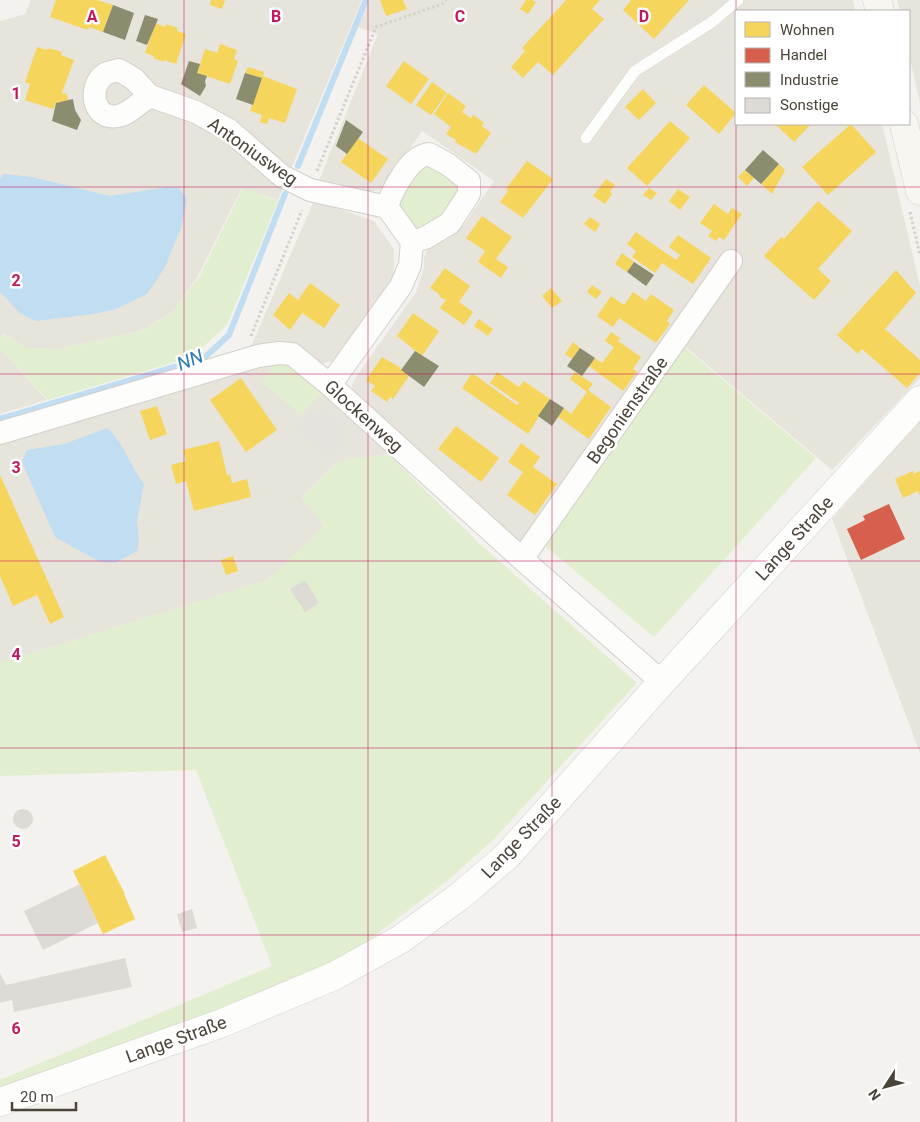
<svg xmlns="http://www.w3.org/2000/svg" width="920" height="1122" viewBox="0 0 920 1122" font-family="Roboto,sans-serif">
<style>
.residential{fill:#e7e4dc}
.green{fill:#e1eecf}
.parking{fill:#e6e3df}
.water{fill:#c0ddf1}
.homes{fill:#f6d55c}
.shops{fill:#d6604d}
.industry{fill:#8c8c6e}
.lines{fill:none;stroke-linecap:round;stroke-linejoin:round}
.stream{stroke:#c0ddf1;stroke-width:6}
.building{fill:#dedbd6}
.service-casing{stroke:#d2d0cb;stroke-width:12}
.minor-casing{stroke:#d2d0cb;stroke-width:24}
.tertiary-casing{stroke:#d2d0cb;stroke-width:29}
.secondary-casing{stroke:#d3cfc5;stroke-width:29}
.path{stroke:#d3d2cc;stroke-width:3;stroke-dasharray:2.5 2.5;stroke-linecap:butt}
.service{stroke:#fdfdfc;stroke-width:11}
.minor{stroke:#fdfdfc;stroke-width:22}
.tertiary{stroke:#fdfdfc;stroke-width:28}
.secondary{stroke:#f7f6f1;stroke-width:28}
.grid{fill:none;stroke:#c2185b;stroke-width:1;stroke-opacity:0.55}
.labels{text-anchor:middle;dominant-baseline:central;stroke-width:5;stroke-linejoin:round;paint-order:stroke}
.street-label{font-size:18px;fill:#4b4439;stroke:#fff}
.water-label{font-size:19px;font-style:italic;fill:#2e7ab2;stroke:#fff}
.grid-label{font-size:16px;text-anchor:middle;font-weight:bold;fill:#c2185b;stroke:#fff;stroke-width:5;stroke-linejoin:round;paint-order:stroke}
</style>
<rect width="100%" height="100%" fill="#f4f2ee"/>
<path class="residential" d="M31 0H362L278 200 242 188 197 278 172 313 140 331 59 349 26 348 4 334 0 337V21L25 14Z
M370 0H853L855 11H736V124H882L920 286V378L832 470 680 342 529 540 517 541 352 393V385L356 377 416 292 424 268V258L427 251 434 245 447 239 463 226 494 181 422 131 381 189 366 193 318 183 378 34 358 27Z
M897 0H920V104L909 54V11H900Z
M314 200 374 221 394 249V279L332 361 320 364 250 349Z
M0 348 47 400 0 414Z
M266 361 273 370 260 381 301 414 325 389 388 454 339 461 302 498 324 526 268 580 0 663V442Z
M920 420V753L832 519Z"/>
<path class="green" d="M434 164 455 177 461 193 446 217 427 230 415 228 399 205 400 193 419 170Z
M243 188 278 201 227 325 192 357 48 400 0 348V338L3 334 26 348 60 349 141 331 171 314 199 277Z
M683 346 816 458 654 637 544 545Z
M266 361C294 361 305 372 325 389L301 415 260 381 273 370Z
M388 454 481 545 637 683 493 840 447 881 336 965 0 1093V1080L272 966 196 770 0 776V663L268 580 324 526 302 498 339 461Z"/>
<path class="parking" d="M325 406 347 428 341 434 346 439 328 458 294 426 312 408 318 414Z"/>
<path class="water" d="M4 174 32 177 110 196 168 187 179 188 187 199 181 228 164 269 147 294 116 309 94 314 36 321 20 313 0 292V179Z
M107 428C124 443 130 466 144 484L137 521 139 539 137 551 115 563 100 562 55 537 22 462 27 450 64 444Z"/>
<path class="homes" d="M56 0H97L113 5 103 32 89 27 88 30 50 17Z
M211 0H225L222 9 210 5Z
M380 0H403L407 9 386 16Z
M526 0H532L536 2 528 14 520 9Z
M566 0H600L592 9 604 19 553 75 538 62 523 78 511 67 525 51 522 48Z
M631 0H689L654 39 623 10Z
M155 23 165 27 166 24 178 28 177 31 186 34 176 64 164 60V62L153 58 154 56 145 53Z
M220 44 237 50 234 59 238 61 230 84 197 73 205 49 217 53Z
M37 47 47 50 48 48 62 52 61 55 74 60 62 93 67 94 68 100 56 103 53 109 25 100 30 84 25 82Z
M404 61 429 79 411 104 386 86Z
M248 67 264 72 263 76 297 89 285 123 269 118 267 124 260 122 262 115 250 111 262 78 245 73Z
M432 82 447 93 431 115 416 105Z
M704 85 736 113 719 134 686 105Z
M643 89 656 103 639 120 625 107Z
M448 93 466 106 462 112 471 118 473 115 475 116 484 123 482 126 491 133 476 154 455 142 456 140 446 134 451 127 434 114Z
M670 121 690 138 647 186 627 168Z
M775 124H811L794 142Z
M851 124 876 152 828 195 802 167Z
M358 138 388 159 371 183 341 162Z
M527 161 553 179 523 218 500 202 508 191 506 189Z
M779 164 785 170 772 194 761 184Z
M745 170 754 178 747 186 738 177Z
M606 179 615 185 610 192 612 194 605 204 593 196Z
M649 188 657 193 651 200 643 195Z
M678 189 690 197 680 210 669 201Z
M818 201 852 231 818 269 831 281 814 300 764 256 781 237 784 239Z
M714 204 728 214 732 208 742 214 724 240 719 237 716 241 708 236 712 231 700 223Z
M482 216 512 237 496 259 508 267 501 278 478 262 485 251 466 238Z
M590 217 600 224 595 232 584 224Z
M636 232 676 260 680 255 669 247 678 235 711 258 693 284 662 263 655 273 632 257 636 251 627 244Z
M622 253 634 262 627 272 615 264Z
M445 268 470 286 459 302 473 312 464 325 440 308 446 300 440 297 439 294 430 288Z
M896 270 916 293 885 329 920 360V373L907 388 862 349 858 354 837 335Z
M310 283 340 305 324 328 302 313 290 330 273 315 289 293 298 300Z
M592 285 602 292 596 299 587 292Z
M551 288 562 301 552 308 542 296Z
M633 292 646 301 651 294 674 310 667 321 670 324 656 343 619 318 613 327 597 316 611 296 624 305Z
M413 313 439 331 422 356 397 336Z
M479 319 493 329 488 336 474 326Z
M611 332 620 338 618 341 641 357 633 369 637 372 623 391 589 366 595 358 602 363 614 347 605 341Z
M573 342 580 348 572 359 565 354Z
M382 357 401 368 400 369 409 376 393 399 390 397 387 402 371 391 375 386 366 380Z
M497 372 519 387 524 381 550 399 528 434 462 388 472 373 517 405 519 403 490 383Z
M575 372 593 384 588 390 611 407 589 439 558 417 564 408 571 414 587 392 570 379Z
M241 378 277 430 246 452 210 400Z
M157 406 167 434 150 440 140 411Z
M456 426 499 458 481 482 438 449Z
M219 441 227 475 230 474 232 483 247 479 251 497 194 511 186 481 176 484 171 465 186 461 183 450Z
M521 443 540 457 533 467 557 484 535 515 507 495 523 472 508 462Z
M913 471 914 474 920 471V496L918 491 903 498 895 479Z
M0 475 64 617 50 624 37 595 13 606 0 576Z
M233 556 238 571 226 575 221 560Z
M105 855 125 894H124L135 919 103 934 73 871Z"/>
<path class="shops" d="M889 504 905 539 861 560 847 529 865 520 863 516Z"/>
<path class="industry" d="M113 5 134 13 125 40 103 32Z
M145 15 158 19 147 45 136 41Z
M189 61 200 64 197 73 207 76 205 81 206 86 200 96 181 84Z
M245 73 262 78 253 105 236 99Z
M73 99 75 110 81 120 77 130 52 121 56 103Z
M346 120 363 132 347 154 336 146Z
M763 150 779 164 761 184 745 170Z
M634 262 654 275 646 286 627 272Z
M580 348 595 358 582 376 567 366Z
M415 351 439 366 424 387 401 370Z
M550 399 564 408 552 426 538 416Z"/>
<g class="lines">
<path class="stream" d="M298 166 366 0
M0 419 204 358 229 335 285 194"/>
</g>
<path class="building" d="M305 580 319 603 305 612 290 589Z
M13 819a10 10 0 1 1 20 0a10 10 0 1 1-20 0Z
M80 884 98 923 43 950 24 911Z
M192 909 197 928 182 932 177 914Z
M125 958 132 987 14 1012 12 1000 0 1003V973L6 985Z"/>
<g class="lines">
<defs>
<path id="service" d="M586 138 635 71 712 22 738 0"/>
<path id="minor" d="M150 96C139 102 130 114 118 116 93 121 87 87 105 74 109 72 115 71 119 70L134 79 150 96 196 112 229 130 282 176 310 190 387 207C391 193 405 167 417 159 420 156 425 155 429 154L449 165 469 181V194L450 223 425 238 412 242 410 265 401 286 330 385
M387 207 412 242
M0 433 258 356 279 353 292 354 330 385 522 559 662 682
M522 559 731 261"/>
<path id="tertiary" d="M0 1102 222 1023 334 976 401 939 460 896 507 856 662 682 920 400"/>
<path id="secondary" d="M877 0 880 11
M904 124 920 191"/>
</defs>
<use href="#service" class="service-casing"/>
<use href="#minor" class="minor-casing"/>
<use href="#tertiary" class="tertiary-casing"/>
<use href="#secondary" class="secondary-casing"/>
<path class="path" d="M317 171 376 27 442 4 446 0
M910 212 920 255
M251 336 302 210"/>
<use href="#service" class="service"/>
<use href="#minor" class="minor"/>
<use href="#tertiary" class="tertiary"/>
<use href="#secondary" class="secondary"/>
</g>
<path class="grid" d="M184 0V1122M368 0V1122M552 0V1122M736 0V1122M0 187H920M0 374H920M0 561H920M0 748H920M0 935H920"/>
<g class="labels">
<g class="street-label">
<text transform="translate(253 151) rotate(35)">Antoniusweg</text>
<text transform="translate(627 410) rotate(-55)">Begonienstraße</text>
<text transform="translate(364 416) rotate(42)">Glockenweg</text>
<text transform="translate(794 538) rotate(-48)">Lange Straße</text>
<text transform="translate(521 837) rotate(-46)">Lange Straße</text>
<text transform="translate(176 1039) rotate(-20)">Lange Straße</text>
</g>
<g class="water-label">
<text transform="translate(190 360) rotate(-22)">NN</text>
</g>
</g>
<g class="grid-label">
<text x="92" y="22">A</text>
<text x="276" y="22">B</text>
<text x="460" y="22">C</text>
<text x="644" y="22">D</text>
<text x="16" y="99">1</text>
<text x="16" y="286">2</text>
<text x="16" y="473">3</text>
<text x="16" y="660">4</text>
<text x="16" y="847">5</text>
<text x="16" y="1034">6</text>
</g>
<rect x="735" y="10" width="175" height="115" fill="#ffffff" stroke="#b7b4b0"/>
<rect x="745" y="22" width="25" height="15" fill="#f6d55c" stroke="#b7b4b0"/>
<text x="780" y="35" font-size="15" fill="#4b4439">Wohnen</text>
<rect x="745" y="48" width="25" height="15" fill="#d6604d" stroke="#b7b4b0"/>
<text x="780" y="60" font-size="15" fill="#4b4439">Handel</text>
<rect x="745" y="72" width="25" height="15" fill="#8c8c6e" stroke="#b7b4b0"/>
<text x="780" y="85" font-size="15" fill="#4b4439">Industrie</text>
<rect x="745" y="98" width="25" height="15" fill="#dedbd6" stroke="#b7b4b0"/>
<text x="780" y="110" font-size="15" fill="#4b4439">Sonstige</text>
<g transform="translate(885 1087) rotate(234)" stroke="#ffffff" stroke-width="4" paint-order="stroke">
<path d="M0-4L9 19L0 12L-9 19Z" fill="#4b4439"/>
<text y="-8" font-size="14" font-weight="bold" text-anchor="middle" fill="#4b4439">N</text>
</g>
<path d="M12 1102v8h64v-8" fill="none" stroke="#4b4439" stroke-width="2.5"/>
<text x="20" y="1102" font-size="15" fill="#4b4439" stroke="#ffffff" stroke-width="4" paint-order="stroke">20 m</text>
</svg>
